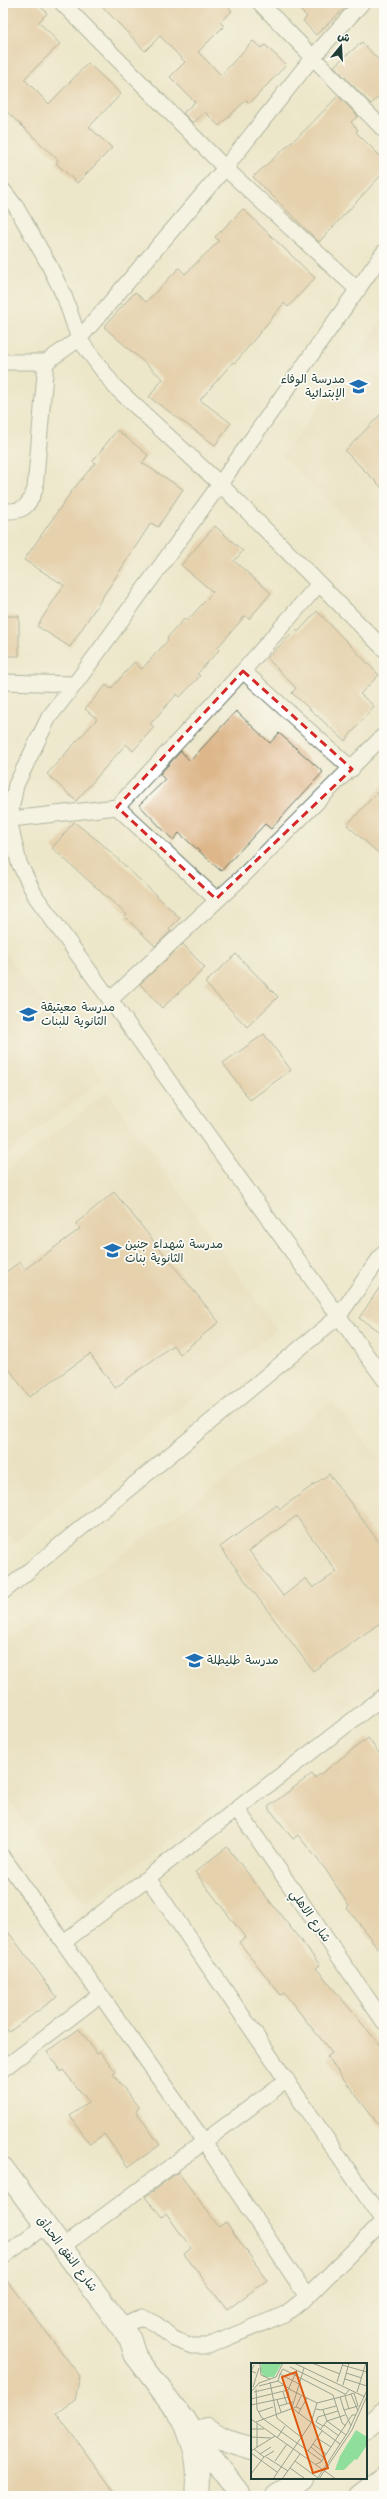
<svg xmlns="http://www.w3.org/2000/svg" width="387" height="2499" viewBox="0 0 387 2499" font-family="'Architects Daughter','Playpen Sans Arabic',sans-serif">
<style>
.built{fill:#e7daba}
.building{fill:#ddb689;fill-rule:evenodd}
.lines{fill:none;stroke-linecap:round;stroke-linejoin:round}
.minor-casing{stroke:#677869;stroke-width:17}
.secondary-casing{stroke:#677869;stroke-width:23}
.primary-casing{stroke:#677869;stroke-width:24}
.minor{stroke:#fff;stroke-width:15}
.secondary{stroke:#fff;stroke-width:21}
.primary{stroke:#fff;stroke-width:22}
.marked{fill:none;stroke:#d62828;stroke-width:3;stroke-dasharray:8 5;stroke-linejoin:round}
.labels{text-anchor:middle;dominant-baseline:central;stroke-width:3.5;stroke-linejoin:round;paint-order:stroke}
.poi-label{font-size:12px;fill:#1f3d34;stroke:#fdfcf7;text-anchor:start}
.street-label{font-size:12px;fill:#1f3d34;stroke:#fdfcf7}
.inset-road{fill:none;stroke:#9ba38f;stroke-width:1}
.view{fill:#de580e;fill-opacity:0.15;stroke:#de580e;stroke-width:2}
.inset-edge{fill:none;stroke:#1f3d34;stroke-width:2}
</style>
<rect width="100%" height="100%" fill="#fdfcf7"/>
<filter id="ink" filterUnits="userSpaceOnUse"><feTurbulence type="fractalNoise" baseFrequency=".025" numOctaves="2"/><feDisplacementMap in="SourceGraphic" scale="8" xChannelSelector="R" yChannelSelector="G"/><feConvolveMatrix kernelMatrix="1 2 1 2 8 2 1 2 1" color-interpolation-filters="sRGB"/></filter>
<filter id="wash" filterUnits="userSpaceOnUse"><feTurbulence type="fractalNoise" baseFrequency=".012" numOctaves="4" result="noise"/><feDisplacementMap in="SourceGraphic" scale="16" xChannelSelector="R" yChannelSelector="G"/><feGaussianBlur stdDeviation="0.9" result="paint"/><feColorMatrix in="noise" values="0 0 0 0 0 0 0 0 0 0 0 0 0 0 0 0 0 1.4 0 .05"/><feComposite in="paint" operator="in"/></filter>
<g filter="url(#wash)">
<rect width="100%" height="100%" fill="#ede7cb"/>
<path class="built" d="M384 317V557L282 456Z
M3 950 102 1079 3 1157Z
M108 1091 277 1329 14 1543 3 1528V1174Z
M332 1401 384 1463V1680L84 1904 3 1792V1640Z"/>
<g id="blocks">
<path class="building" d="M3 3H37L47 13 39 22 60 44 24 79 49 104 88 63 121 94 89 127 112 148 77 183 56 163 58 160 3 108Z
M99 3H225L232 11 220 22 224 26 198 52 221 75 253 41 261 48 265 45 286 65 250 103 246 100 219 126 205 112 193 123 183 113 195 102 170 77 185 62 160 36 145 51Z
M293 3H350L316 35 303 21 307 17Z
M362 42 384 66V92L371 104 334 66Z
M338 96 358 116 351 122 358 130 356 132 384 160V172L319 242 253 177 305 130Z
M243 209 315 278 288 307 284 303 235 363 233 362 200 400 231 423 215 445 149 397 163 379 104 327 135 292 146 302 179 268 185 274 219 241 215 237Z
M384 411V490L345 451Z
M117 430 148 455 142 463 183 489 158 527 151 523 70 647 37 626 64 585 24 560 71 492 95 463 93 461Z
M215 526 243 551 234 561 271 593 249 619 245 616 217 648 219 650 197 674 200 676 180 697 177 694 150 724 154 727 133 751 126 744 76 801 47 774 97 719 85 709 106 685 111 689 134 662 142 669 168 640 167 638 184 619 187 621 213 592 181 565Z
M317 611 379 675 360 694 374 706 345 741 292 693 296 688 267 658 296 630 298 632Z
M3 616H19V656H3Z
M236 711 270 743 279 733 323 772 271 829 265 824 221 871 179 833 173 840 139 805 165 780 160 774 181 751 190 761Z
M384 785V858L347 825Z
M74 822 101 843 180 918 169 929 171 931 155 946 125 917 127 915 52 848Z
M183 944 205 968 162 1008 140 984Z
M236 954 278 997 247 1027 205 983Z
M264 1034 291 1070 250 1100 223 1063Z
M114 1192 219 1322 180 1354 173 1345 115 1388 90 1354 29 1397 3 1360V1274L20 1262 25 1269 80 1229 75 1224Z
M384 1281V1335L359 1318Z
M329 1474 384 1549V1620L313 1671 220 1547 277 1505 280 1509ZM296 1516 337 1572 313 1588 306 1578 283 1596 249 1551Z
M368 1738 384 1760V1956L347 1908 349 1906 326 1870 298 1835 293 1839 268 1807 312 1774 315 1778Z
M227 1847 320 1965 316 1968 384 2050V2132L327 2057 332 2053 284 1993 281 1995 239 1942 245 1937 195 1872Z
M3 1925 57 1997 9 2032 3 2024Z
M79 2029 97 2054 100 2052 116 2072 113 2074 139 2108 136 2111 160 2145 128 2167 104 2134 90 2144 70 2116 89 2102 63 2070 61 2072 47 2052Z
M178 2172 219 2227 226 2222 267 2280 227 2310 184 2254 191 2248 166 2213 162 2217 145 2197Z
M3 2276 80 2376 75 2400 56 2413 118 2496H3Z"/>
</g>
</g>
<g filter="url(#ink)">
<use href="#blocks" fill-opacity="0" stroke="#677869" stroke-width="1"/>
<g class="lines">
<defs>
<path id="minor" d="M62 3 225 168 358 290
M260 3 384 130
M3 190 16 207 48 263 65 298 79 339 115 387 220 484 384 649
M384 252 220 484 75 684 49 717 16 785 9 820 19 863 36 897 384 1379
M3 362H46L79 339 225 168 313 57 362 3
M3 511C23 512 28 508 35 489L46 362
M243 671 352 769
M3 682 75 684
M3 820 117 807
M216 899 117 807 243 671 319 584
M110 1000 239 880 384 735
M3 1592 338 1317 384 1252
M237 1809 384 2022
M3 1857 203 2140 307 2297
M148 1878 383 2221
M64 1942 384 1696
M3 2069 100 1995
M62 2247 287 2080
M3 2257 46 2225
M121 2327 142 2317 156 2324 174 2339 192 2346H208L285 2314 307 2297 384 2220"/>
<path id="secondary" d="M3 2168 130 2339 135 2355 241 2496"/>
<path id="primary" d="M184 2420C196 2449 200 2464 197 2496
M366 2428 384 2413
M206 2429 230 2442 252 2449
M277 2496 302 2478
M360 2496 384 2477"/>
</defs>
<use href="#minor" class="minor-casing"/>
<use href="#secondary" class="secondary-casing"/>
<use href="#primary" class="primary-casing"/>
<use href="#minor" class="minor"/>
<use href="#secondary" class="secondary"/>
<use href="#primary" class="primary"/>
</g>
</g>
<path d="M0 0H387V2499H0ZM243 671 352 769 216 899 117 807Z" fill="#ede7cb" fill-opacity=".55" fill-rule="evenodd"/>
<path class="marked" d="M243 671 352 769 216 899 117 807Z"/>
<defs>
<symbol id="school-bare" viewBox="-9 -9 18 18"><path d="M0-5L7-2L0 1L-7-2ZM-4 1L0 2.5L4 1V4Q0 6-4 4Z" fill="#1f6fb2" stroke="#fdfcf7" stroke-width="2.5" paint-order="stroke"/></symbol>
</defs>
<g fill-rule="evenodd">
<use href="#school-bare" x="346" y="374" width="25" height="25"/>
<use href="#school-bare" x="16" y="1002" width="25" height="25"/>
<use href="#school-bare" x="100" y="1238" width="25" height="25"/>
<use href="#school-bare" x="182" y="1648" width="25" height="25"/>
</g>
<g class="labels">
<g class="poi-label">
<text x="345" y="379" text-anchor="end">مدرسة الوفاء<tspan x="345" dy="14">الإبتدائية</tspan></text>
<text x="41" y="1007">مدرسة معيتيقة<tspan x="41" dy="14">الثانوية للبنات</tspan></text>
<text x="125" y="1244">مدرسة شهداء جنين<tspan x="125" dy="14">الثانوية بنات</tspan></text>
<text x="207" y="1660">مدرسة طليطلة</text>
</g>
<g class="street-label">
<text transform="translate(310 1916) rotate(55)">شارع الاهلي</text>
<text transform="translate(67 2254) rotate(53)">شارع النفق الحدأق</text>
</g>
</g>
<g transform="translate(251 2363)">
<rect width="116" height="116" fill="#ede7cb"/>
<path d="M11 0H31L23 14H13L9 7ZM105 67 116 74V82L106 97 104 96 93 107H84L89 93Z" fill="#90de9c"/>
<path class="inset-road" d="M43 0 114 34M61 0 89 11M9 1 10 12 19 16M3 2 0 8 5 10M91 2 116 9M39 4 94 31M53 5 41 45 89 81M95 10 111 15M29 11 32 6 82 32 91 60 95 63M94 16 116 23M27 18 29 11 48 21M19 19 26 55 51 75M86 19 92 0M92 22 98 0M8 23 27 18 40 27 66 40 93 33 98 27M2 24 8 5M5 26 6 46 11 55 71 98M0 29 8 20 25 14 32 0M3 29 33 22M32 29 36 41M106 29 115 0M50 33 45 44 50 46M94 33 100 31 107 48M94 33 98 46M89 34 93 47 107 43 103 30 100 31M0 36 37 27 46 7M26 37 30 49M0 42 38 34 37 28M28 43 42 39M65 46 70 47 85 43M72 47 76 58 95 72M93 47 100 63M7 49 22 44M47 51 56 35M0 56 85 116M5 59 45 44M6 60V84M73 62 88 73M72 63 65 59 67 54 87 48M0 66H13M69 67 76 58 94 52M0 74 20 75M26 75 34 63M66 75 80 84M62 81 75 91M60 84 73 95M3 86 13 94M0 88 24 73M57 88 71 68M0 90 26 109M9 91 20 84M15 94 37 108M24 98 36 81M44 98 67 115M65 101 70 99 101 52H105M39 105 53 115M0 111 13 94 23 88M22 116 60 60 66 40M31 116 49 91M66 116 97 69 116 27M68 116 101 67 116 33"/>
<path class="view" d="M45 9 77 105 62 110 31 14Z"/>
<rect width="116" height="116" class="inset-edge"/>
</g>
<rect width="387" height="2499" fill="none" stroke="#fdfcf7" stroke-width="16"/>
<g transform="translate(341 46) rotate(18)" stroke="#fdfcf7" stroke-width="3" paint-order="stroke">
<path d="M0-3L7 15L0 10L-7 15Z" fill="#1f3d34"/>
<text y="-6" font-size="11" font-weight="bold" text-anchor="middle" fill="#1f3d34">ش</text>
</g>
</svg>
